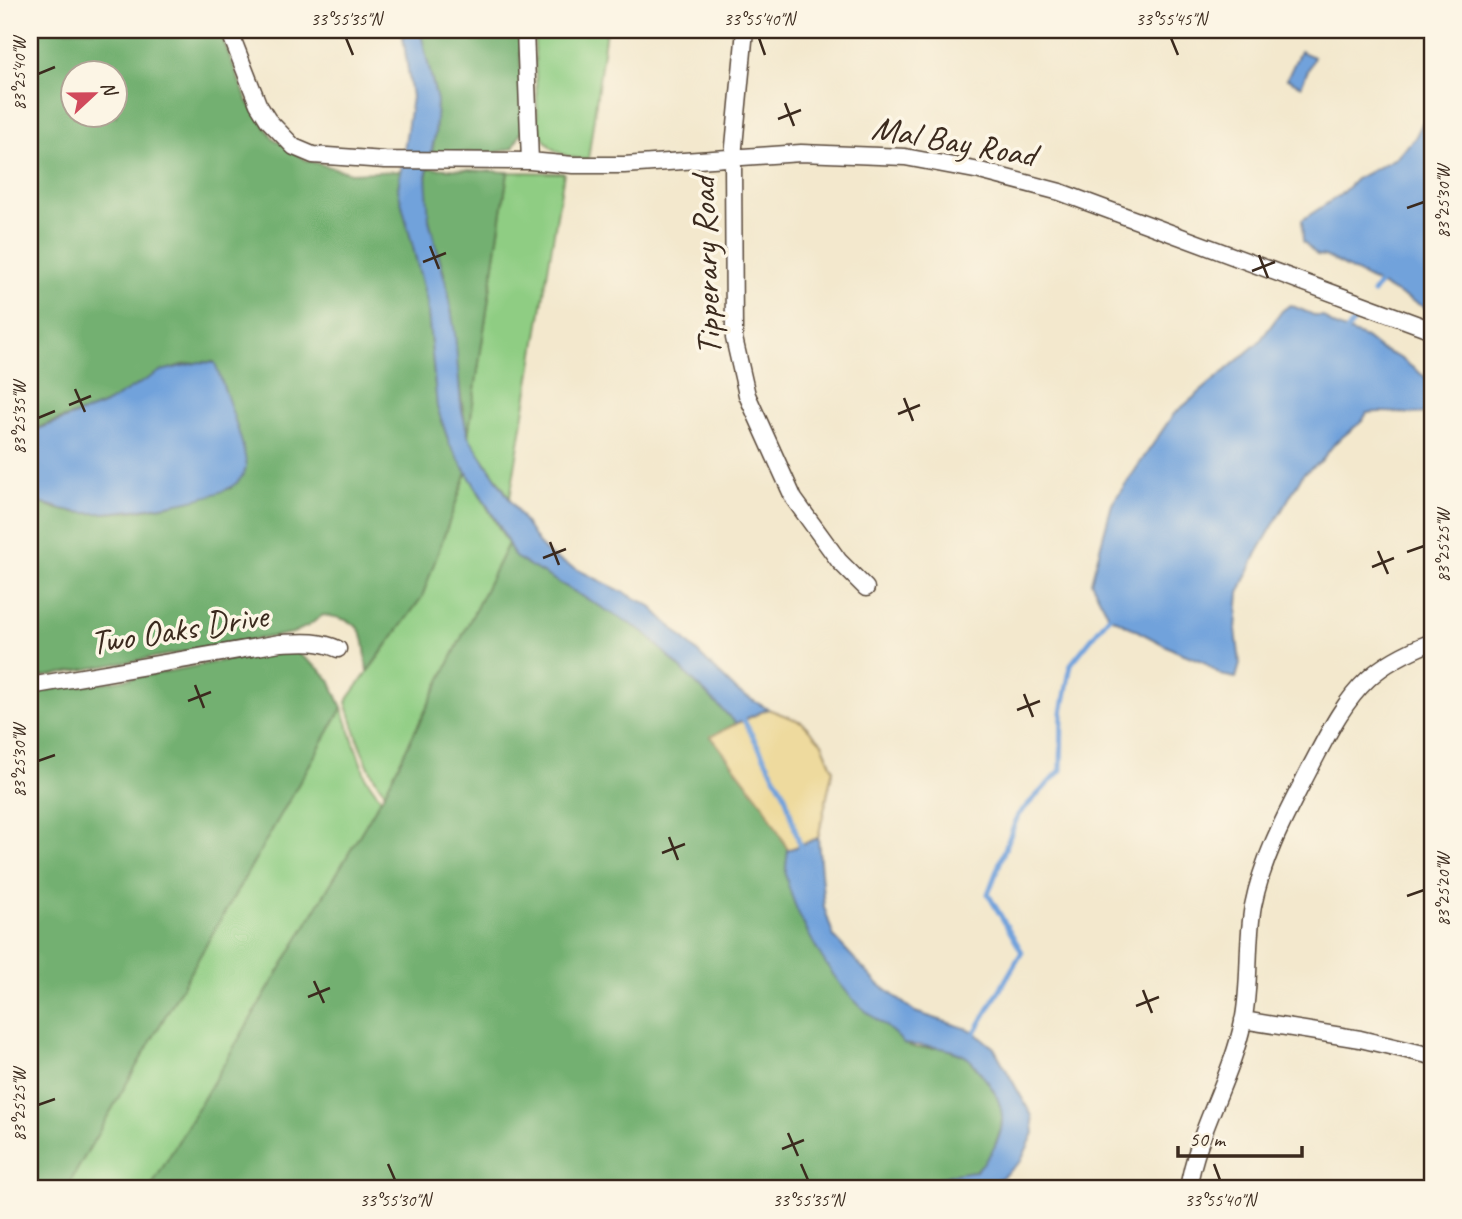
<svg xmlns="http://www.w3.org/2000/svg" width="1462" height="1219" viewBox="0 0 1462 1219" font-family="Caveat,sans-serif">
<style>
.green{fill:#8fcd83;stroke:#657c50;stroke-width:2}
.forest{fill:#73b071;stroke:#576d48;stroke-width:2;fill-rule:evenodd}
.sand{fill:#eeda9e;stroke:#94825e;stroke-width:2}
.water{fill:#71a2db;stroke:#56667c;stroke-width:2}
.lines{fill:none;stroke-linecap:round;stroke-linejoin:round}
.stream{stroke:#71a2db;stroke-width:5}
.minor-casing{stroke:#574638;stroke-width:19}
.minor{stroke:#fff;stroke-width:16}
.ticks{fill:none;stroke:#3b2a1e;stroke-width:2.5}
.labels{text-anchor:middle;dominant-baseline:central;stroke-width:7;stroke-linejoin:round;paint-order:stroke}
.street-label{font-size:35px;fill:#3b2a1e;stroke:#fcf5e5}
.neatline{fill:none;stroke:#3b2a1e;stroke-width:2.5}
.ticks-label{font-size:18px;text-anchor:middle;fill:#3b2a1e}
</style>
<rect width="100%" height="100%" fill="#fcf5e5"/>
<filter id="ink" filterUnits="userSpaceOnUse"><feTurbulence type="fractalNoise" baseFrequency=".0143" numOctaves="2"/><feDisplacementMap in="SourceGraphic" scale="14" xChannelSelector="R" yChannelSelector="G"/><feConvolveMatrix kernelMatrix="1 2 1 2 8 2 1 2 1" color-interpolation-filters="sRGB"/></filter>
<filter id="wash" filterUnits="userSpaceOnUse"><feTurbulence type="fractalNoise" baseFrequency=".00686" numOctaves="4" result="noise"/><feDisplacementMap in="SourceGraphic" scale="28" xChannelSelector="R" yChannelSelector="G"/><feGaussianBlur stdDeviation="1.57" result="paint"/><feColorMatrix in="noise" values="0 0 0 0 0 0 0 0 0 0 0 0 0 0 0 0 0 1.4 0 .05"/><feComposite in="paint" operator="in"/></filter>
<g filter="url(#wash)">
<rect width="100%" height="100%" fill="#f3e8cd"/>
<path class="green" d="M534 30H606L588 160C563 157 545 151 538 125Z
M508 172 564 173 510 498 468 436Z
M467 472 508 544 385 792C364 768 356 732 346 702L422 597Z
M342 708 366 778 381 799 150 1189H66Z"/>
<path class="forest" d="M30 30H219L247 100 273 138 306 160 351 173 401 171 398 189 427 302 437 407 450 445 467 472 422 597 367 672C364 634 366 620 323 615L308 626 293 633 30 679V499C41 503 54 509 66 511 113 519 186 504 231 488L244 452 214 362C163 360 144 386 102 405 79 415 52 419 30 432ZM74 74H116V116H74Z
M420 30H520L522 131 513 148 498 152 432 153 435 135 437 101Z
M428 168 508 172 468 436C457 390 457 342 449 296 442 253 418 211 428 168Z
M508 544 515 557 644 632 736 723 711 737 764 805 788 850 786 875 821 953 834 974 859 1005 892 1029 904 1044 916 1048H943L966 1056 993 1087 1003 1111 1001 1128 992 1154 976 1171C956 1173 937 1176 921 1189H150L385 792Z
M267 651 296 652 319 669 330 680 342 708 66 1189H30V691C110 685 188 668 267 651Z"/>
<path class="sand" d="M768 709 802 722 822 743 833 769 818 838 788 850 764 805 711 736Z"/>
<path class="water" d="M402 30H420L437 101 435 135 426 176 429 220 448 291 455 333 461 406 468 436 539 544 552 557 649 605 738 692 768 709 736 723 644 632 515 557 499 525 450 445 437 407 427 302 398 189 412 97Z
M1300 51 1314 57 1301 86 1287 79Z
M1432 104V311L1325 256 1317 255 1303 241 1302 220 1340 195 1356 179 1396 158 1415 138Z
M1290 305 1316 316H1322L1335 326 1366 338 1380 349 1400 358 1425 377 1432 389V402L1426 413C1405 416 1387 409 1367 413L1362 421 1335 443 1321 461 1303 474 1257 553 1239 593 1236 629 1240 664 1236 678 1221 675 1204 662 1174 650 1109 616 1091 582 1112 504 1173 415 1259 342 1282 311Z
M200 362 215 363C222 383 247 448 246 466 245 475 238 483 231 487 205 502 117 514 87 513 67 512 49 505 30 499V432L103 405 161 371Z
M818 838 824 907 834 937 876 982 915 1012 971 1030 994 1048 1032 1116 1034 1133 1021 1161 1001 1178 972 1189H921C937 1176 956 1173 976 1171 1007 1139 1012 1109 982 1075 977 1068 971 1058 963 1055 945 1046 923 1046 904 1044 891 1027 873 1019 859 1005 828 975 796 918 786 877 785 869 787 858 788 850Z"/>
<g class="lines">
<path class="stream" d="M1373 293 1383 279
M1345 334 1357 317
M741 715 785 795 801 849
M971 1039 1022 952 988 894 1018 815 1061 770 1062 713 1071 664 1112 613"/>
</g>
</g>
<g filter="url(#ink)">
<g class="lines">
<defs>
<path id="minor" d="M229 30 258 104 268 120 294 147 313 155 385 160 530 161 573 165H624L801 153 905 157 980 171 1060 192 1432 330
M525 30 530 161
M745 30 733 157 734 338 747 395 794 499 839 561 866 588
M30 686 280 643C301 642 319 640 338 649
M1243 1020 1360 1039 1432 1056
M1188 1189C1197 1131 1231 1080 1243 1022 1251 984 1246 944 1253 906 1263 856 1287 813 1310 768 1326 738 1342 703 1368 679 1386 662 1409 651 1432 642"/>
</defs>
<use href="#minor" class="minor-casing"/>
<use href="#minor" class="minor"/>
</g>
</g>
<path class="ticks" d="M346 38 353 55M759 38 765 55M1171 38 1178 55M38 74 55 67M785 103 794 126M778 119 801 110M1407 208 1424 202M430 246 439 269M1259 255 1268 278M423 262 446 253M1252 271 1275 262M75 389 85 412M904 398 913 421M69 405 91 396M898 414 920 405M38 418 55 411M550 542 559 565M1378 551 1388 574M1407 552 1424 546M543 558 566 549M1372 567 1394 558M195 685 204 708M1024 694 1033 717M188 701 211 692M1017 710 1040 701M38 761 55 755M669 837 678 860M662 853 685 844M1407 896 1424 890M314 981 324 1003M1143 990 1152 1013M308 997 330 988M1136 1006 1159 997M38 1105 55 1099M788 1133 798 1156M782 1149 804 1140M388 1164 395 1180M801 1164 808 1180M1214 1164 1220 1180"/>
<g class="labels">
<g class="street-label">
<text transform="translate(954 141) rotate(10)">Mal Bay Road</text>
<text transform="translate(706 266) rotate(-92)">Tipperary Road</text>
<text transform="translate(179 629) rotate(-9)">Two Oaks Drive</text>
</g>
</g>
<rect width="1462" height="1219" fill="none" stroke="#fcf5e5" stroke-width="77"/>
<g transform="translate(94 94) rotate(68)"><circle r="33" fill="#fcf5e5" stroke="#afa495" stroke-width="2"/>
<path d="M0-5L12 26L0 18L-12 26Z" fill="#d1495b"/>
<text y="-10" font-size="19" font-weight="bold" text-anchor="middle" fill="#3b2a1e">N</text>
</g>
<path d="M1178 1146v10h124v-10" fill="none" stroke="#3b2a1e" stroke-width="3.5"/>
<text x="1189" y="1146" font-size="21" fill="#3b2a1e" stroke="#fcf5e5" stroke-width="5" paint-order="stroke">50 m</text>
<rect x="38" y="38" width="1386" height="1142" class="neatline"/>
<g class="ticks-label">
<text x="346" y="25">33°55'35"N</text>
<text x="759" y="25">33°55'40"N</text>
<text x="1171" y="25">33°55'45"N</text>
<text transform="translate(19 74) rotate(-90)" y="6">83°25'40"W</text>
<text transform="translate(1443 202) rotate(-90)" y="6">83°25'30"W</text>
<text transform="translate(19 418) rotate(-90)" y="6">83°25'35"W</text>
<text transform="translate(1443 546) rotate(-90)" y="6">83°25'25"W</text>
<text transform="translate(19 761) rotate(-90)" y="6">83°25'30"W</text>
<text transform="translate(1443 890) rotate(-90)" y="6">83°25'20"W</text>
<text transform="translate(19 1105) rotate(-90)" y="6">83°25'25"W</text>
<text x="395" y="1206">33°55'30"N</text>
<text x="808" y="1206">33°55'35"N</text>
<text x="1220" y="1206">33°55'40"N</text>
</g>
</svg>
